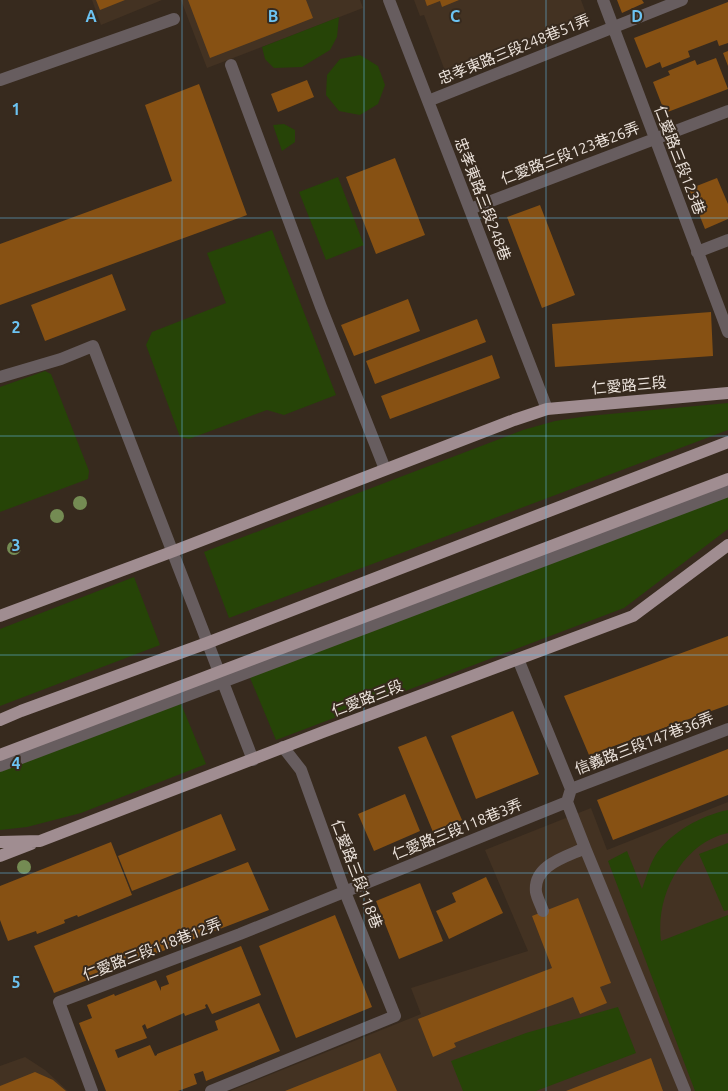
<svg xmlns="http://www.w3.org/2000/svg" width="728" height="1091" viewBox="0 0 728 1091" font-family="Ubuntu,'Noto Sans TC',sans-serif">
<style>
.built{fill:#433222}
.green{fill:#264407}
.building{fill:#875113}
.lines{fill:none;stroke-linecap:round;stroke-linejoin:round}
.minor{stroke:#675d5f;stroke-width:12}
.major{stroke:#a08d91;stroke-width:12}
.tree{fill:#748b53}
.grid{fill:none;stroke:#6cc3f2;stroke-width:1;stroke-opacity:0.55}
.labels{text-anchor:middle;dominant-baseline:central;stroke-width:4;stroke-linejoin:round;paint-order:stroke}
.street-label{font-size:15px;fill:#ece3dc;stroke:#372a1e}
.grid-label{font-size:16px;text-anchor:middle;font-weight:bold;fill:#6cc3f2;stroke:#372a1e;stroke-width:4;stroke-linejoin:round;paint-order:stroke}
</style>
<rect width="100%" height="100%" fill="#372a1e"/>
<path class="built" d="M92 0H162L101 25Z
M181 0H360L363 8 207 68Z
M414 0H581L587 16 445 71 424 15 420 16Z
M728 802V1091H230L421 1014 411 988 528 951 485 850 591 808 607 850Z
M25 1057 45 1070 68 1091H0V1066Z"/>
<path class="green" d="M339 17 337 37 330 50 302 67 274 68 265 59 262 47Z
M360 55 378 66 385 85 378 104 360 115 339 111 326 95 327 75 340 59Z
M284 124 295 130V142L282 151 273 125Z
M338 177 364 245 326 260 299 192Z
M272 230 336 395 284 415 267 410 189 439 180 437 146 345 152 332 226 303 207 253Z
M45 371 51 374 89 471 88 479 0 512V387Z
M728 403V430L229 618 204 552 523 430 555 421 588 416Z
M728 490V529L624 608 276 740 248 673Z
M134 577 160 645 0 706V629Z
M179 699 206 764 81 813 27 827 0 830V767Z
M728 810V833C682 843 655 896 661 941L728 915V1091H695L608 861 627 851 642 889C646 879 649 866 655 856 669 833 702 815 728 810Z
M728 843V910L724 911 699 854Z
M618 1007 636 1053 536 1091H463L451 1061 526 1033Z"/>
<path class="building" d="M96 0H125L100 10Z
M188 0H306L313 18 210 58Z
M425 0H459L442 7 440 1 427 6Z
M617 0H642L644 3 622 13Z
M728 2V43L719 46 717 40 688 51 690 57 662 68 660 62 646 68 634 38Z
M728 51V66L723 53Z
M716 58 728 89 665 113 653 82 670 75 668 71 695 60 697 65Z
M307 80 314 97 278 112 271 94Z
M199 84 247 215 0 305V244L172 181 145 105Z
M395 158 425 235 376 254 346 177Z
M717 178 728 204V219L705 229 689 189Z
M540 205 575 295 542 308 507 217Z
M112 274 126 310 45 341 31 305Z
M408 299 420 331 354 356 341 325Z
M711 312 713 356 555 367 552 324Z
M477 319 486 342 375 384 366 361Z
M492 355 500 378 390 419 381 396Z
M728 636V705L589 755 564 696Z
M513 711 539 774 476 799 451 736Z
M426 736 462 820 433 832 398 747Z
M728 749V795L613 840 597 800Z
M405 794 420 831 374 851 358 814Z
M221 814 236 850 132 891 118 856Z
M111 842 132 895 78 917 77 915 64 920 65 923 37 934 36 931 8 941 0 920V886Z
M248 862 269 910 54 993 34 946Z
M486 877 503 913 449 939 436 911 456 902 452 893Z
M420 883 443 941 399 959 376 901Z
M578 898 611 983 600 987 607 1003 580 1014 573 997 454 1043 456 1047 433 1057 418 1019 552 968 532 916Z
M335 915 372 1007 296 1038 259 946Z
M241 946 261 995 212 1014 207 1004 205 1005 206 1008 185 1016 184 1013 147 1029 145 1024 142 1026 147 1038 115 1050 118 1058 150 1045 155 1056 157 1055V1054L218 1030 215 1021 259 1003 280 1051 206 1081 203 1071 194 1074 193 1071 197 1084 178 1091H106L79 1023 92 1018 87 1005 114 994 115 996 156 980 161 991V987L169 984 166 976Z
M380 1053 397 1091H285Z
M651 1058 663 1091H566Z
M35 1072 53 1080 66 1091H0V1086Z"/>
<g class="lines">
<path class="minor" d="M389 0 547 409
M603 0 728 332
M231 65 321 307 385 469
M0 80 174 19
M428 101 682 0
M470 209 728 111
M697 252 728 240
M0 377 61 359 93 346 253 760
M518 659 571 789
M0 766 728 491
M571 789 728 729
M585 848 685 1091
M543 911C541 905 537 898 536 892 533 865 566 857 585 848L567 802
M92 1091 59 1002 240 934 567 802 571 789
M211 1091 395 1016 345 892 301 770 283 747"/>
<path class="major" d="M0 616 174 551 514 420 547 409 728 393
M0 720 21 711 207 643 728 442
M0 755 728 479
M0 842 40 841 323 732 633 616 728 545
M0 856 31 844"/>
</g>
<g class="tree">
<circle cx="80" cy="503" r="7"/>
<circle cx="57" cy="516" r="7"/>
<circle cx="14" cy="548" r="7"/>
<circle cx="24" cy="867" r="7"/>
</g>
<path class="grid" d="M182 0V1091M364 0V1091M546 0V1091M0 218H728M0 436H728M0 655H728M0 873H728"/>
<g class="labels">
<g class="street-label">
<text transform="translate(514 49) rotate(-22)">忠孝東路三段248巷51弄</text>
<text transform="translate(570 153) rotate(-21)">仁愛路三段123巷26弄</text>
<text transform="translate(680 160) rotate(69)">仁愛路三段123巷</text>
<text transform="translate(483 199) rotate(69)">忠孝東路三段248巷</text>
<text transform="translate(629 385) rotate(-5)">仁愛路三段</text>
<text transform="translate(367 698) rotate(-21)">仁愛路三段</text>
<text transform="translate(644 743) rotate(-21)">信義路三段147巷36弄</text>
<text transform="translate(457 829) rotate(-22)">仁愛路三段118巷3弄</text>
<text transform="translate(357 874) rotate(69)">仁愛路三段118巷</text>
<text transform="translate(152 949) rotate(-21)">仁愛路三段118巷12弄</text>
</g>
</g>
<g class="grid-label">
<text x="91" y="22">A</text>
<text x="273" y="22">B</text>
<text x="455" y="22">C</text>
<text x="637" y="22">D</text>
<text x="16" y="115">1</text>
<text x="16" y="333">2</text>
<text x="16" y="551">3</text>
<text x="16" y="769">4</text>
<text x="16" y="988">5</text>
</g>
</svg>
